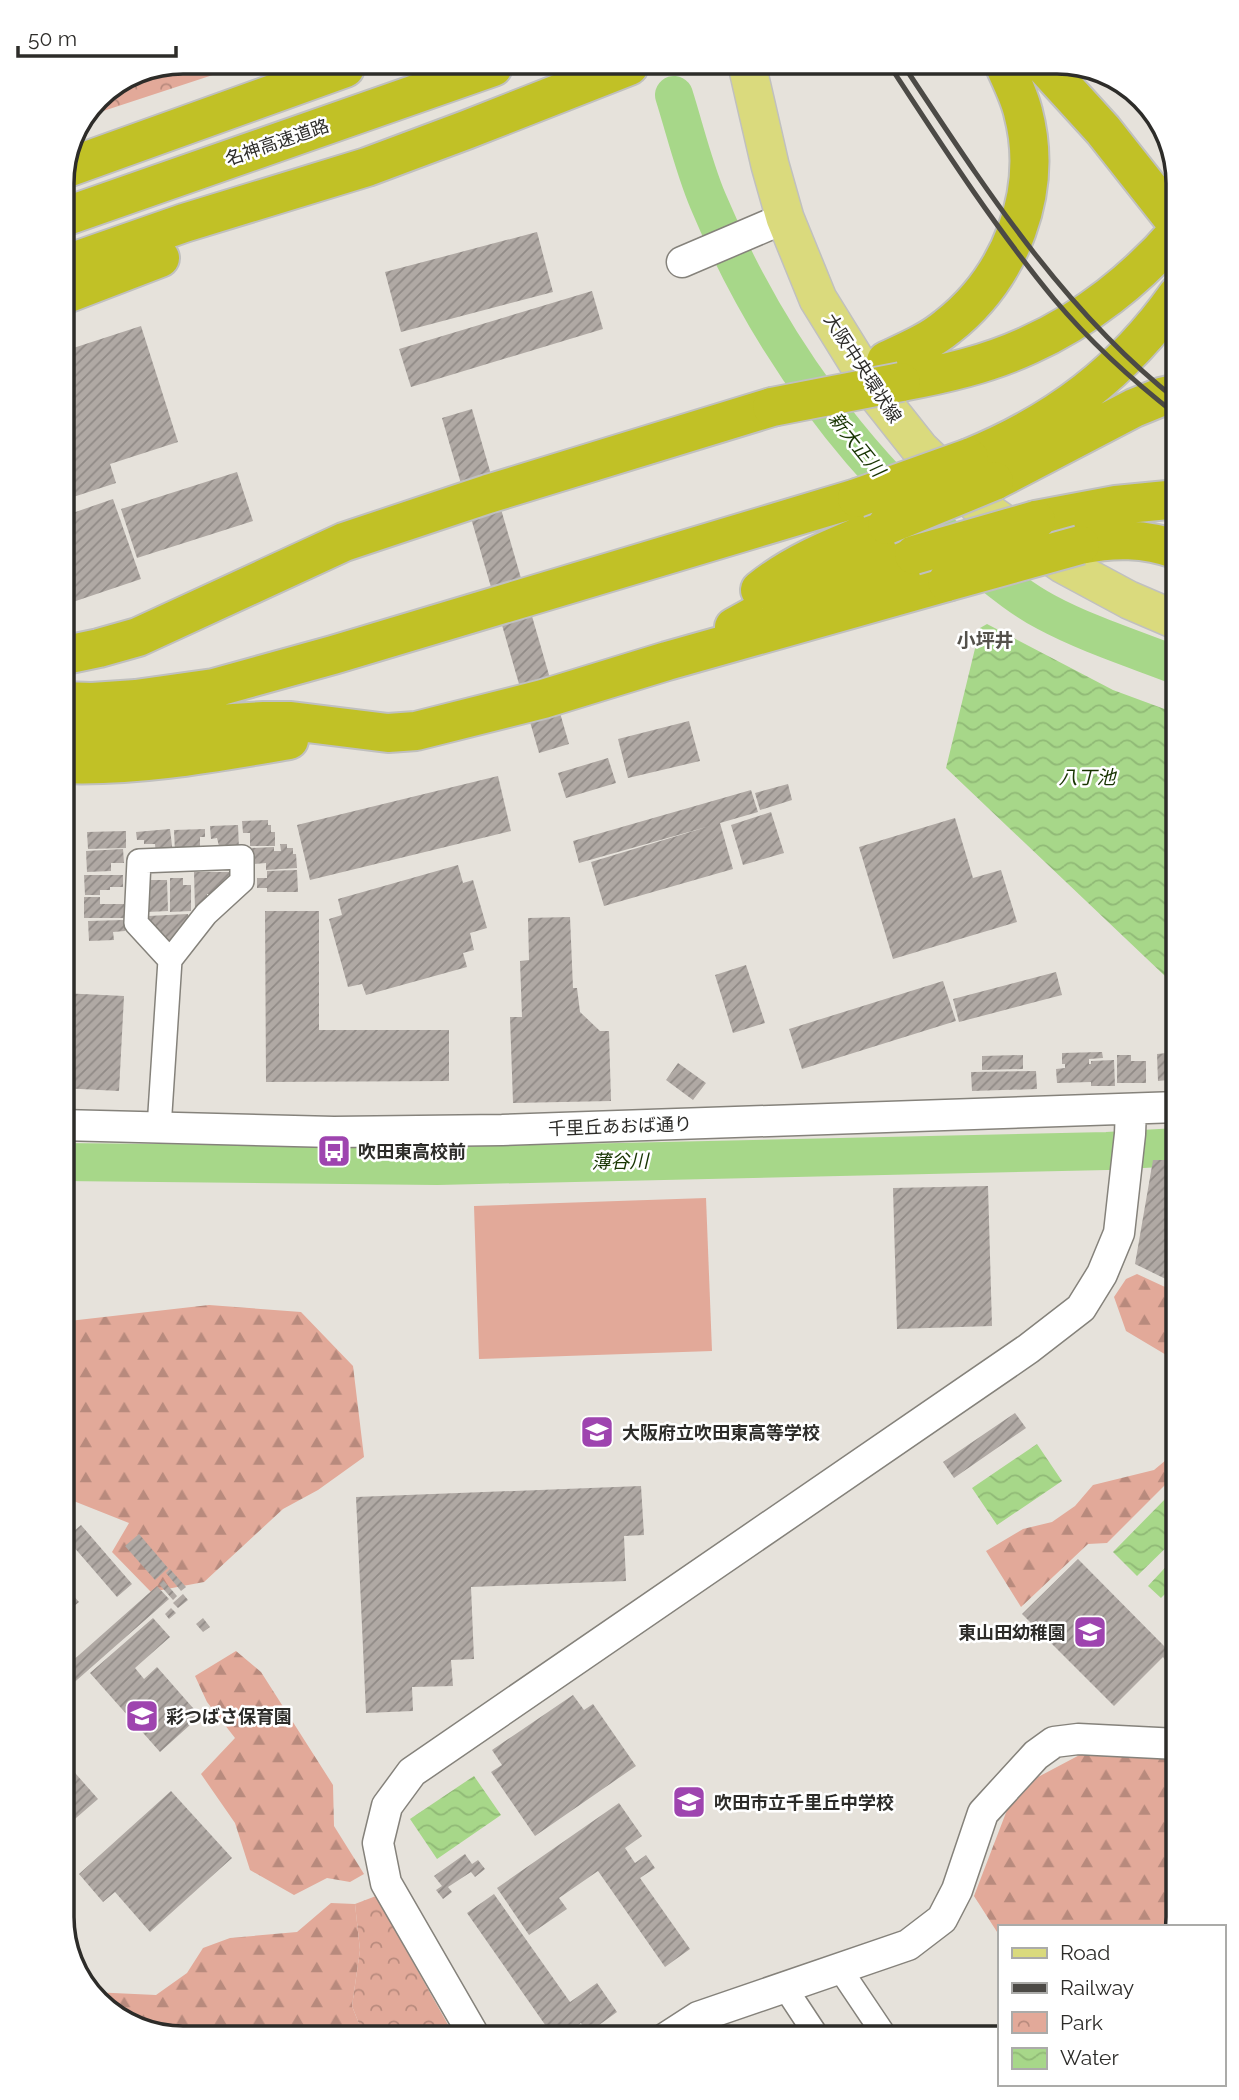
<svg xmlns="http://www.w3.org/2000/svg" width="1239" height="2100" viewBox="0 0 1239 2100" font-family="Raleway,'Noto Sans JP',sans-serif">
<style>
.forest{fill:url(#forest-firs)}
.park{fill:url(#park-crowns)}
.pitch{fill:#e2a999}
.water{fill:url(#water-waves)}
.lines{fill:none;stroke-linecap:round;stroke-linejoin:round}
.river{stroke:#a7d789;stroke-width:38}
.building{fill:url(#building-hatch)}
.minor-casing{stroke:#85827b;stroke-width:26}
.tertiary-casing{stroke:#85827b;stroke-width:33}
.primary-casing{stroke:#c0c0bf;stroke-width:40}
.motorway-casing{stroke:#c0c0bf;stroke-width:42}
.minor{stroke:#fff;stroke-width:23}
.tertiary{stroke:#fff;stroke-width:30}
.primary{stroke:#dada7d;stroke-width:37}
.motorway{stroke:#c1c126;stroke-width:38}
.rail{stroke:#4c4a46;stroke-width:5}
.motorway-bridge-casing{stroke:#c0c0bf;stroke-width:42;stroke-linecap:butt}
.motorway-bridge{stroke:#c1c126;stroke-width:38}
.labels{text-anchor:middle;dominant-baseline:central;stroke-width:5;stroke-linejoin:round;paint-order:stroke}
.street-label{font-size:18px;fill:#2d2c29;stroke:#fff}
.poi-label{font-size:18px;font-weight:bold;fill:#2d2c29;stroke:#fff;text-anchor:start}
.water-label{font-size:19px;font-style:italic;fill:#173400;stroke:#fff}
.neighbourhood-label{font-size:19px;font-weight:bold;fill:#54514b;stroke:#fff}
.rim{fill:none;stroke:#2d2c29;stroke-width:3.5}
</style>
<defs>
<pattern id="forest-firs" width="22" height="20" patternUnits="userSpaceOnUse" patternTransform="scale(1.75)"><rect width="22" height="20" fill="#e2a999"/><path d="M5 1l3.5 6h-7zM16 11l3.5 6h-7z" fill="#b88a7d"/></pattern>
<pattern id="park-crowns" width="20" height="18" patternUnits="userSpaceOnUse" patternTransform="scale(1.75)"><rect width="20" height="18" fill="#e2a999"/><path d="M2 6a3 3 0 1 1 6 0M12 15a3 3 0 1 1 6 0" fill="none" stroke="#b88a7d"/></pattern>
<pattern id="water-waves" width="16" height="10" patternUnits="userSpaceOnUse" patternTransform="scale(1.75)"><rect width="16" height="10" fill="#a7d789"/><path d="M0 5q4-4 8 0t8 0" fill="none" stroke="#90b976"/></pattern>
<pattern id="building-hatch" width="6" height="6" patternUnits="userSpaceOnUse" patternTransform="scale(1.75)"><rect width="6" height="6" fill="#b0a9a4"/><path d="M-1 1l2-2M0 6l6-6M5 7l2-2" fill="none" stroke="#908a86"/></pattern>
</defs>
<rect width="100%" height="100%" fill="#e6e2db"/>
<path class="forest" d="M1178 929V1033L1171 1034 1176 933Z
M1137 1274 1178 1293V1362L1126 1331 1114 1297 1126 1279Z
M209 1305 301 1312 353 1366 364 1457 318 1490 283 1509 204 1582 151 1592 112 1552 129 1523 61 1496V1323L69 1321Z
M1178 1450V1481H1173L1165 1485 1107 1543 1088 1544 1021 1607 986 1551 1023 1529 1052 1522 1075 1506 1093 1485 1154 1470Z
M236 1651 261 1672 333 1785 334 1826 364 1874 350 1882 327 1878 294 1895 250 1870 235 1823 201 1774 235 1738 207 1702 195 1676Z
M1089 1750 1178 1761V1918L1175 1927H999V1935L974 1896 1007 1810 1038 1777Z
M331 1903 355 1904 360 1950 352 2006 365 2039H175L115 2018 92 1992 156 1995 187 1973 203 1948 230 1938 297 1932Z"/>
<path class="park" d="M231 69 88 116 97 97 137 70Z
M376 1896 456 2039H365L352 2006 360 1950 355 1904Z"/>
<path class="pitch" d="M706 1198 712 1351 479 1359 474 1206Z"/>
<path class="water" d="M987 624 1113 690 1178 714V944L1165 976 946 768 980 628Z
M1037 1444 1062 1481 997 1525 972 1488Z
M1169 1495 1178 1503V1536L1137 1576 1113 1552Z
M1175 1557 1178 1560V1581L1161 1598 1148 1586Z
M474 1776 501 1815 437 1859 410 1819Z"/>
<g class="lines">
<path class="river" d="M674 95C685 130 694 168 708 201 767 342 860 472 981 566 1001 582 1023 600 1046 612 1087 634 1134 649 1178 666
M61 1162 437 1166 1107 1151 1178 1147"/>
</g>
<path class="building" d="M537 232 553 292 401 332 385 272Z
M592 291 603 329 411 387 399 349Z
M141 326 178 442 110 464 116 483 61 501V352Z
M472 409 569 744 539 753 442 418Z
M237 472 253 521 137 558 121 509Z
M113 499 141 579 61 606V517Z
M689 721 700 761 628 778 618 739Z
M608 758 616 783 566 798 558 773Z
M498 776 511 831 310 880 297 825Z
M788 784 792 800 760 810 755 793Z
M751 790 758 812 720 823 733 869 604 906 591 862 710 826 579 863 573 841Z
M771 812 784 853 743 865 731 825Z
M955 818 973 878 1001 870 1017 922 893 959 859 847Z
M268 820V825H271V832H275V846H250V833H243L242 821Z
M238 825 239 849 220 850 217 838 211 839 210 826Z
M170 829 173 854 156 855 155 844H144V840H137L136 832Z
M205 829V837H200V851L175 852 174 830Z
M126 831V848L88 849 87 832Z
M280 844H287V848H293V854H296L297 868 266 870V863L253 864 252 848 274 847V851H281Z
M123 849 124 863H111V871L87 872 86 851Z
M458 865 463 883 473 880 487 928 470 933 474 950 463 953 467 967 366 995 362 984 348 987 329 919 342 915 338 899Z
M297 870 298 892H267V888H257V878H267V871Z
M194 872H229V884H220L221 890 217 894H207V903L201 910H195Z
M84 875H123V887H110V890H100V895H85Z
M170 878H183V885H191V911L170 912Z
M147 880H167L168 911 148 912Z
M84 897H100V904H126L127 918H84Z
M265 911H319V1030H449V1081L266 1082Z
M188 914 189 928 185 932 176 933 177 941 163 942 156 936V928H149L148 916Z
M570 917 573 988H577L580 1012 600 1031H609L611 1101 513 1103 510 1017H522L520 961 529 960 528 918Z
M125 920V931L113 932 114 940 89 941 88 921Z
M746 965 765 1023 733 1033 715 975Z
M1056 972 1062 995 959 1022 953 999Z
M943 981 956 1021 802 1069 789 1029Z
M61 993 124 996 119 1091 61 1088Z
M1102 1052 1103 1058 1089 1059V1064H1091V1061L1114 1060 1115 1086H1091V1082L1057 1083 1056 1069 1065 1068V1064H1062V1053Z
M1178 1052V1079L1158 1081 1157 1054Z
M1023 1055V1069L982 1070V1056Z
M1117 1055H1131V1061H1146V1083H1117Z
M678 1063 706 1083 693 1100 666 1080Z
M1036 1071 1037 1089 972 1091 971 1072Z
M1153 1160H1178V1285L1135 1264Z
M988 1186 992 1326 897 1329 893 1188Z
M1015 1413 1026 1428 954 1478 943 1462Z
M641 1486 644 1535 624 1536 626 1581 471 1587 474 1659 451 1660 453 1686 412 1687 413 1711 366 1713 356 1497Z
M81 1525 132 1584 117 1597 66 1538Z
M139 1534 168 1568 155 1580 125 1546Z
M1078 1559 1166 1648 1178 1637V1649L1166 1661 1163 1657 1114 1706 1022 1614Z
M170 1569 186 1587 181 1591 166 1573Z
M163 1580 177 1596 173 1600 159 1584Z
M61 1582 79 1602 61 1617Z
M157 1586 169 1599 61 1694V1671Z
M1178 1591V1608L1170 1600Z
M183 1594 188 1600 178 1608 173 1603Z
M171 1608 176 1613 169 1619 165 1614Z
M153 1618 170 1637 135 1668 144 1679 157 1667 200 1716 160 1752 90 1673Z
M203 1618 210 1627 203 1632 196 1624Z
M573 1695 584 1710 593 1704 636 1766 535 1836 491 1772 502 1765 492 1750Z
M61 1757 98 1799 61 1831Z
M171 1791 232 1858 150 1932 115 1892 103 1902 79 1874Z
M619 1803 642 1836 625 1848 635 1863 646 1855 655 1868 640 1878 690 1949 665 1967 598 1871 559 1898 567 1909 529 1935 497 1888Z
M465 1854 472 1864 478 1860 485 1869 475 1877 471 1872 448 1887 452 1892 443 1899 436 1890 442 1886 434 1876Z
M494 1894 570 2002 597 1983 617 2012 588 2033 581 2023 558 2039H555L467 1913Z
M718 2032 722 2039H708Z"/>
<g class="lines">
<defs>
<path id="minor" d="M61 841V840
M159 1128 170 960 206 914 242 881V857L139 861 136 923 170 960
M840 1969 887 2039
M784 1986 819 2039"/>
<path id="tertiary" d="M682 262 785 218
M61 1125 334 1132 502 1130 1178 1107
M476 2039 386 1883 378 1843 387 1806 412 1772 1028 1349 1081 1308 1102 1274 1119 1233 1130 1134 1131 1109
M664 2039 698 2017 908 1945 942 1919 957 1890 983 1813 1036 1755 1054 1742 1078 1739 1178 1744"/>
<path id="primary" d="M747 65 770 165 785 218 818 299 878 396 920 449 979 506 1064 565 1129 600 1178 621"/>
<path id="motorway" d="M1041 62 1103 130 1178 225
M64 169 345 68
M61 218 493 67
M61 266 184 223 367 167 466 130 629 66
M61 296 160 258
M886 361C907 351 929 342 947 327 1011 277 1044 191 1023 112 1019 95 1010 78 1003 62
M901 382C945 374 988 364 1029 345 1085 320 1138 278 1178 231
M969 458C1057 422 1123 372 1178 294
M994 481 1134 408 1161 397 1178 393
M1036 520 1116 505 1178 499
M1080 545C1114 538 1144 538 1178 550
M760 590C798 559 843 544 887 525
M734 627 799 591 914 555
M61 656 99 648 138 637 344 542 488 494 772 407
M61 701 92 702 136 699 214 688 333 655 857 498
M61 729 111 731 264 721H291L388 733 416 731 543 699 667 661 947 582
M61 764C138 767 213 753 289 740"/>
</defs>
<use href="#minor" class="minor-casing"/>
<use href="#tertiary" class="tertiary-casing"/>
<use href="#primary" class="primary-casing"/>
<use href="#motorway" class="motorway-casing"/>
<use href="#minor" class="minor"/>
<use href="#tertiary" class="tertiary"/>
<use href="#primary" class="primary"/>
<use href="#motorway" class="motorway"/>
<path class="rail" d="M888 63C941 144 993 225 1054 299 1091 343 1133 381 1178 416
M902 63C983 185 1062 310 1178 401"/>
<defs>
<path id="motorway-bridge" d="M772 407 901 382
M857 498 969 458
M887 525 994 481
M914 555 1036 520
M947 582 1080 545"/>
</defs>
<use href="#motorway-bridge" class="motorway-bridge-casing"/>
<use href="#motorway-bridge" class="motorway-bridge"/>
</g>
<defs>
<symbol id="bus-square" viewBox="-11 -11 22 22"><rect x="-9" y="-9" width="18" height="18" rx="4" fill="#9e44af" stroke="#fff"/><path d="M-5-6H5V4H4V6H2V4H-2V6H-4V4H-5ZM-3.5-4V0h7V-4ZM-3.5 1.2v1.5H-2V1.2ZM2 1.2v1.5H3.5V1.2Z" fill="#fff"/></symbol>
<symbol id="school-square" viewBox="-11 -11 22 22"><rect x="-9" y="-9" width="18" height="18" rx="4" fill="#9e44af" stroke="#fff"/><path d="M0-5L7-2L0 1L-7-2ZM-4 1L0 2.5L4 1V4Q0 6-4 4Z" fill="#fff"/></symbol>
</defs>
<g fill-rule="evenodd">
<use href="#bus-square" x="315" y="1132" width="38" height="38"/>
<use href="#school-square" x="578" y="1413" width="38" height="38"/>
<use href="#school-square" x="1071" y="1613" width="38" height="38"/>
<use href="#school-square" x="123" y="1697" width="38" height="38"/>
<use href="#school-square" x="670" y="1783" width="38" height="38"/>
</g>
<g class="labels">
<g class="street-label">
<text transform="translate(277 142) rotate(-19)">名神高速道路</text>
<text transform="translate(863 368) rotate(57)">大阪中央環状線</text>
<text transform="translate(620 1126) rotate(-2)">千里丘あおば通り</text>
</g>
<g class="poi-label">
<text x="358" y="1151">吹田東高校前</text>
<text x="622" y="1432">大阪府立吹田東高等学校</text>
<text x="1066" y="1632" text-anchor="end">東山田幼稚園</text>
<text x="166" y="1716">彩つばさ保育園</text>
<text x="714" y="1802">吹田市立千里丘中学校</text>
</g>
<g class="water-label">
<text transform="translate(857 444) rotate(51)">新大正川</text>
<text x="1087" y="777">八丁池</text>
<text transform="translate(620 1161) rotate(-1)">薄谷川</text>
</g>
<g class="neighbourhood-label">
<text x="985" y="640">小坪井</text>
</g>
</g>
<path d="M0 0H1239V2100H0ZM183 74H1057A109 109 0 0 1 1166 183V1917A109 109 0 0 1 1057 2026H183A109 109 0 0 1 74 1917V183A109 109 0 0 1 183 74Z" fill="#fff" fill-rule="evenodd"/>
<path class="rim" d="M183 74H1057A109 109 0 0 1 1166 183V1917A109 109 0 0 1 1057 2026H183A109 109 0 0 1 74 1917V183A109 109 0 0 1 183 74Z"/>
<rect x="998" y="1925" width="228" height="161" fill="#ffffff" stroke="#ababa9" stroke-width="2"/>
<rect x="1012" y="1948" width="35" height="10" fill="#dada7d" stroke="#ababa9" stroke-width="2"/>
<text x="1060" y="1960" font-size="21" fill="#2d2c29">Road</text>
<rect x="1012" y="1983" width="35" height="10" fill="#4c4a46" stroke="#ababa9" stroke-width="2"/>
<text x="1060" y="1995" font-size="21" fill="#2d2c29">Railway</text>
<rect x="1012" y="2012" width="35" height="21" fill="url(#park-crowns)" stroke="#ababa9" stroke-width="2"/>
<text x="1060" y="2030" font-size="21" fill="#2d2c29">Park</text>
<rect x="1012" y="2048" width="35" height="21" fill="url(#water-waves)" stroke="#ababa9" stroke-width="2"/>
<text x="1060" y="2065" font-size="21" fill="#2d2c29">Water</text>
<path d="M18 46v10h158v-10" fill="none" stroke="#2d2c29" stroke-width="3.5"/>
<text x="28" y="46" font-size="21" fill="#2d2c29" stroke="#ffffff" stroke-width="5" paint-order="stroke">50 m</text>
</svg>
